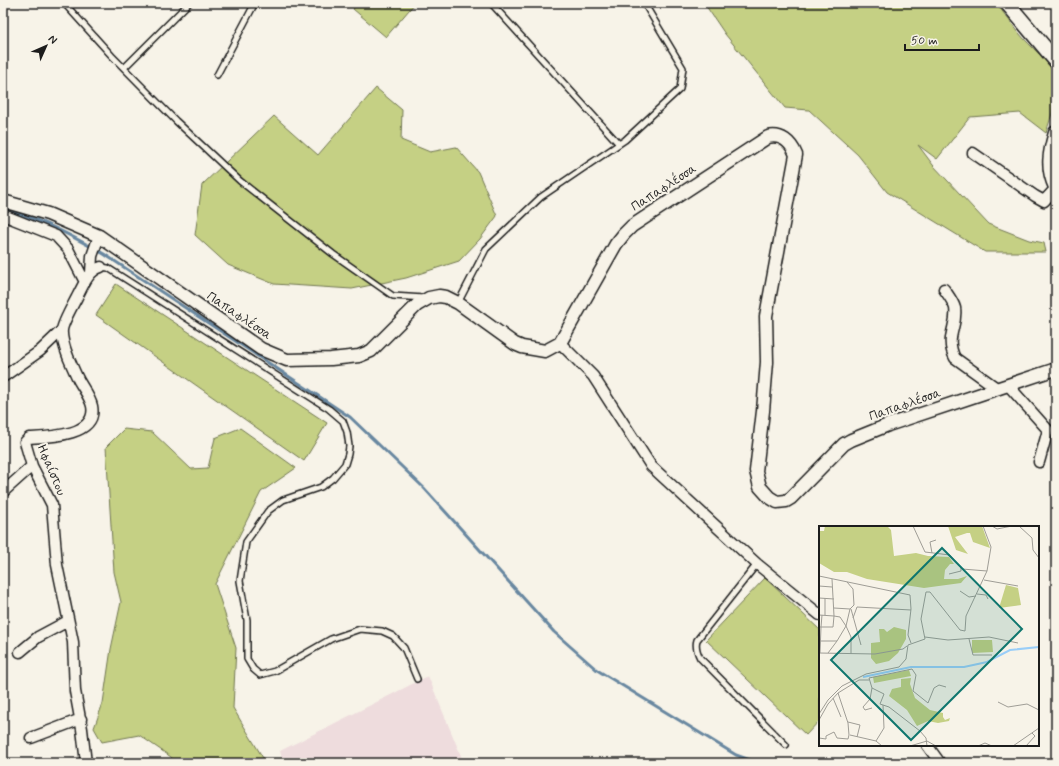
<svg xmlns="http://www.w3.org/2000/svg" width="1059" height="766" viewBox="0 0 1059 766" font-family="Mynerve,sans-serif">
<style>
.built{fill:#eedcdd}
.green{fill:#c5d084;stroke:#707650}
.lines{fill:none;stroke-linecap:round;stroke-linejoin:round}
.stream{stroke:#6887a0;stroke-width:3}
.service-casing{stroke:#1c1c1c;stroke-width:8}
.minor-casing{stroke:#1c1c1c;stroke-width:13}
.tertiary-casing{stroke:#1c1c1c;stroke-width:15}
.secondary-casing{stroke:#1c1c1c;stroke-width:17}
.service{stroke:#f7f3e8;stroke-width:5}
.minor{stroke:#f7f3e8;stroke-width:10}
.tertiary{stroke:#f7f3e8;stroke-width:12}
.secondary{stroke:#f7f3e8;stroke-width:14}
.labels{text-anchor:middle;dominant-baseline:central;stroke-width:4;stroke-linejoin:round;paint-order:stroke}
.street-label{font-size:13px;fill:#1c1c1c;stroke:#f7f3e8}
.inset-river{fill:none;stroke:#9acef8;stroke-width:2}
.inset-road{fill:none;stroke:#9f9d96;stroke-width:1}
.view{fill:#0f766e;fill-opacity:0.15;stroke:#0f766e;stroke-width:2}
.inset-edge{fill:none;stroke:#1c1c1c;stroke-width:2}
</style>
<rect width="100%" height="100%" fill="#f7f3e8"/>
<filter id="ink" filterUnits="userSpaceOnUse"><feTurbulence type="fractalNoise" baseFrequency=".025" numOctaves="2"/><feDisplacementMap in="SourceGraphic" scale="8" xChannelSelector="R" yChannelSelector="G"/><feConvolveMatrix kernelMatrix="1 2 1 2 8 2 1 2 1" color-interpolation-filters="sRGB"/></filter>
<g filter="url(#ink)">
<path class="built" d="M428 676 464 763H283L280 751Z"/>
<path class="green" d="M358 3H415L386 37 353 9Z
M704 3H996C1004 13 1011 23 1019 33 1029 46 1051 62 1056 78 1059 96 1051 116 1046 133L1020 113 970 117 937 159 918 145 933 165 988 224 1029 240 1044 243 1046 252H985L887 192 858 155 809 110 785 108 725 34Z
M376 88 402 110 401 140 430 152 456 147 478 172 497 216 480 239 459 261 406 278 352 289 274 284 228 265 195 235 202 185 274 116 318 155Z
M116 284 327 423 304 461 96 315Z
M240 428 296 468 261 492 215 584 236 648 233 708 266 763H176L171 757 139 735 102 742 94 728 103 703 111 649 121 602 114 572 106 447 124 429 152 432 191 469 208 468 215 438Z
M765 578 820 630V720L806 735 706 640Z"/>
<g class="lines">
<path class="stream" d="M3 209C39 218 72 236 104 254L350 417 424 488 554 632 597 670 736 755 758 763"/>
<defs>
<path id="service" d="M64 3 112 56 176 121 240 181 333 254 393 296 424 298
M491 3 619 144
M124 68 189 3
M217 75 255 3
M101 267 108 268 329 409 343 421 347 432 349 446 348 454 345 464 333 478 321 487 283 500 268 511 246 542 240 581 247 620V659L253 669 260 675 275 671 331 639 360 629 382 631 393 636 404 648 417 679
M458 303 486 249 541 197 625 140 680 89 683 68 644 3
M757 564 697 640C695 646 697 652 700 658L786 745"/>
<path id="minor" d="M973 153 1035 196 1044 201 1056 188
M3 215 56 236 68 249 85 282
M91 273 92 256 99 236
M944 289C948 295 953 301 955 308 958 327 944 337 955 358L998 389
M560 343 593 376 651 466 757 564 820 615
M3 377 40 351 62 330
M1008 385 1048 430 1039 462
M3 492 32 466
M20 652 38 637 68 621
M31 738 81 719
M927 745 940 763
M86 763 82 729 75 691 73 642 57 565 52 505 32 466 25 442 29 438C49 437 98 436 92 406 90 397 82 387 78 379 75 373 72 366 69 359 66 351 61 340 62 330 63 322 73 305 77 297 83 286 88 271 101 267"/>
<path id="tertiary" d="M3 201 48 214 99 236 261 349 287 360 331 359 359 356 371 351 417 305 429 298 439 296 446 297 458 303 515 344 522 347 545 351 560 343 616 244 624 234 632 226 768 137C781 134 791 142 796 155L766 316 767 362 763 411 756 471 760 487 769 497 777 502 786 501 791 498 844 444 851 440 888 425 1056 369"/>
<path id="secondary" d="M1007 3 1056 61
M1056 133C1050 152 1047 168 1056 187"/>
</defs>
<use href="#service" class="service-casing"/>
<use href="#minor" class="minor-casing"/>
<use href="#tertiary" class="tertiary-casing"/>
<use href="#secondary" class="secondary-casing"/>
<use href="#service" class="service"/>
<use href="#minor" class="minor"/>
<use href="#tertiary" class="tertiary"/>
<use href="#secondary" class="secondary"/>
</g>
</g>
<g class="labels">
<g class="street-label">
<text transform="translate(664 188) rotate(-33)">Παπαφλέσσα</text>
<text transform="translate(239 316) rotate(34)">Παπαφλέσσα</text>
<text transform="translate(905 405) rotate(-19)">Παπαφλέσσα</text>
<text transform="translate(51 470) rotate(67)">Ηφαίστου</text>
</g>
</g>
<g transform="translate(819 526)">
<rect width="220" height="220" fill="#f7f3e8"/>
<path d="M6 0H68L72 4 75 30 97 27 109 30 130 31 135 38H131L126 44 125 53H139L148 50 142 57 105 62 48 53 28 46H15L0 37V5H5ZM129 0H163L171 22 154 16 151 7H148L136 11 149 28 137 24ZM187 59 199 62 202 79 180 82ZM75 101 87 104V113L79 127 70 135 57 138 52 132V117L61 116 60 103H65L68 106ZM153 114H173L174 126 153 127ZM90 144 92 150 55 157 54 151ZM92 152 91 158 96 172 111 184 124 187V191L126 194 131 192 130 195 119 197 109 195 98 200 88 184 70 170 73 163 82 161V153Z" fill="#c5d084"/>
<path class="inset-river" d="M44 151 92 141H145L168 136 191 124 220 121"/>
<path class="inset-road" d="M94 0 106 26 131 29 143 43 168 45 172 21 164 0M173 0 178 3 193 0M200 0 213 12 214 24 220 32M113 27 111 16 117 14M130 48 142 45V42M0 50 91 69 92 83 89 109 92 117M165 54 199 60M0 60 13 61M141 65 150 71 157 70M158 68 167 69 169 73M0 72 15 73M6 72V89M15 82 31 83 35 79 34 63 28 56M32 83 42 119M0 89 15 90 13 53M34 92 38 81 92 84M0 101H2L3 89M106 111 129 114 170 111 199 117M150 113 154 129H173M0 115H18L27 100 31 83M0 127 56 128 84 123 88 120M1 127 2 101H14L15 90 21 91 27 100 32 111V128M9 127 18 115M53 162 51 173 44 181 46 184 53 182M19 167 29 197 30 209M14 172 22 191M179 176 189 181 208 178 220 184M0 188 9 174 23 160 47 148 80 141 87 133 89 119 106 113 102 93 107 66H111L141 104 146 105 147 90 168 45M0 194 9 178 19 167 40 154H50M29 196 41 199 38 211M31 209 57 215 63 220M0 212 7 213V210L15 206 18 212 29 213 30 209M57 215 65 202 64 179M91 220 108 215 117 220M108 220 107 212 101 205 70 181 61 178 65 168 53 162 50 152 93 143 97 149 94 165 109 177 115 162 120 159 127 161M159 220 166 217 173 220M194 220 220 202M207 220 216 210 213 207"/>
<path class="view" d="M123 22 203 103 92 214 12 134Z"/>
<rect width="220" height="220" class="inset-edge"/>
</g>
<rect width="1059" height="766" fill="none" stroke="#f7f3e8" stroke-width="16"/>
<rect x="8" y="8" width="1043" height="750" fill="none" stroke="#1c1c1c" stroke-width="1.5" filter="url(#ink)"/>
<g transform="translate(46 46) rotate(45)" stroke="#f7f3e8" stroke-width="3" paint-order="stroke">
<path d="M0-3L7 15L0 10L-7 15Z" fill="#1c1c1c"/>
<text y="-6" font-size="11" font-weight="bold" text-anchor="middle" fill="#1c1c1c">N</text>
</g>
<path d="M905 44v6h74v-6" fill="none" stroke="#1c1c1c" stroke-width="2"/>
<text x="911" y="44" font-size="12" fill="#1c1c1c" stroke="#f7f3e8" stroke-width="3" paint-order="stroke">50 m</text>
</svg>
